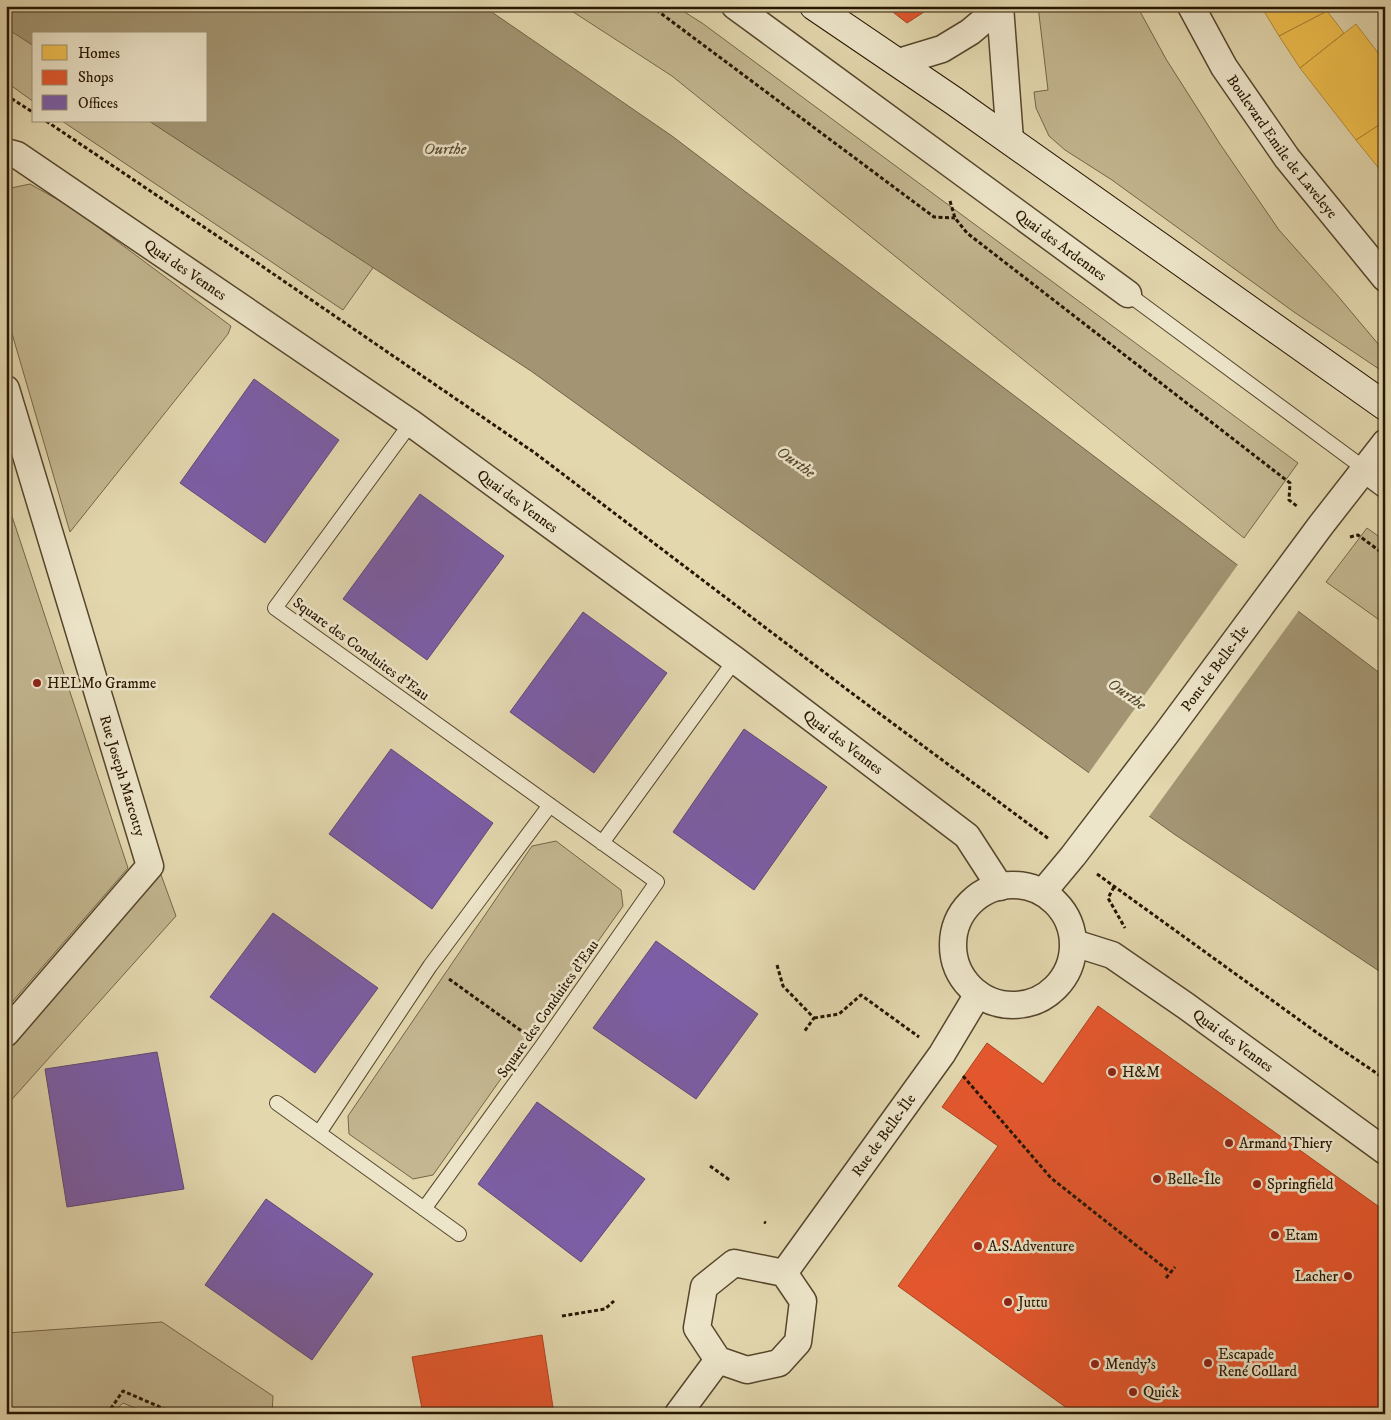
<svg xmlns="http://www.w3.org/2000/svg" width="1391" height="1420" viewBox="0 0 1391 1420" font-family="'IM FELL DW Pica',serif">
<style>
.green{fill:#c3b690;stroke:#756648}
.water{fill:#a39573;stroke:#716245}
.pier{fill:#e3d7ae}
.homes{fill:#f2c14e;stroke:#b58e37}
.shops{fill:#e4572e;stroke:#ab4420}
.offices{fill:#7b5ea7;stroke:#624875}
.lines{fill:none;stroke-linecap:round;stroke-linejoin:round}
.service-casing{stroke:#56462c;stroke-width:16}
.minor-casing{stroke:#56462c;stroke-width:29}
.secondary-casing{stroke:#271600;stroke-width:30}
.path{stroke:#271600;stroke-width:3;stroke-dasharray:4 2.5;stroke-linecap:butt}
.service{stroke:#ede5ca;stroke-width:14}
.minor{stroke:#ede5ca;stroke-width:26}
.secondary{stroke:#ede5ca;stroke-width:28}
.poi-dot{fill:#8f2418;stroke:#ede5ca;stroke-width:2}
.labels{text-anchor:middle;dominant-baseline:central;stroke-width:5;stroke-linejoin:round;paint-order:stroke}
.street-label{font-size:15px;fill:#271600;stroke:#ede5ca}
.poi-label{font-size:15px;fill:#271600;stroke:#ede5ca;text-anchor:start}
.water-label{font-size:16px;font-style:italic;fill:#59492e;stroke:#ede5ca}
</style>
<rect width="100%" height="100%" fill="#e3d7ae"/>
<filter id="stains"><feTurbulence type="fractalNoise" baseFrequency=".004" numOctaves="4"/><feColorMatrix values="0 0 0 0 .2 0 0 0 0 .09 0 0 0 0 .02 0 0 0 .5 -.17"/></filter>
<radialGradient id="worn" r=".72"><stop offset=".6" stop-color="#630" stop-opacity="0"/><stop offset="1" stop-color="#630" stop-opacity=".3"/></radialGradient>
<path class="green" d="M564 6H675L702 23 1298 463 1244 538 672 76Z
M1038 6H1137L1166 59 1220 144 1279 230 1337 295 1379 345 1385 341V373L1294 312 1112 180 1065 150 1049 136 1036 108 1034 92 1048 90Z
M6 8 34 34V102L6 82Z
M62 121H183L382 255 343 310Z
M30 184 71 207 231 326 228 334 70 532 6 313V189Z
M6 498 128 868 6 1009Z
M1367 528 1385 541V624L1326 582Z
M556 841 621 890 623 906 433 1175 413 1179 349 1134 348 1116 532 846Z
M160 872 176 916 6 1106V1051Z
M162 1322 273 1396 272 1414H149L123 1403 111 1414H6V1333Z"/>
<path class="water" d="M6 6H483L672 136 1385 677V975L1174 834 531 371 149 121H206V34H34V46L6 28Z"/>
<path class="pier" d="M1239 563 1300 609 1148 818 1088 774Z"/>
<path class="homes" d="M1266 6H1337L1279 36 1262 8Z
M1327 11 1344 33 1300 68 1279 36Z
M1356 24 1385 62V121L1356 140 1300 68Z
M1385 121V176L1356 140Z"/>
<path class="shops" d="M885 6H924V12L907 23Z
M1098 1006 1385 1211V1414H1075L898 1286 998 1146 942 1107 987 1043 1043 1084Z
M542 1335 554 1414H423L412 1357Z"/>
<path class="offices" d="M254 379 339 440 265 543 180 483Z
M420 494 504 556 427 660 343 599Z
M583 612 667 673 594 773 510 712Z
M744 729 827 787 754 890 673 832Z
M391 749 493 823 432 909 329 834Z
M273 913 378 988 315 1073 210 997Z
M656 941 758 1014 696 1099 593 1028Z
M157 1052 184 1189 67 1207 45 1069Z
M537 1102 645 1179 581 1262 478 1184Z
M266 1199 373 1274 312 1360 205 1285Z"/>
<g class="lines">
<defs>
<path id="service" d="M1128 294 1365 469
M411 423 275 608 657 882 542 1046 424 1209
M602 843 735 660
M277 1103 459 1234
M319 1133 430 966 550 805"/>
<g id="minor">
<path id="s1" d="M735 6 1128 294"/>
<path d="M1000 6 1010 140"/>
<path id="s2" d="M1191 6 1224 67 1287 158 1385 278"/>
<path d="M899 62 942 49 970 32 1000 7"/>
<path id="s3" d="M6 152 17 155 411 423 735 660 967 836 1000 887"/>
<path id="s4" d="M6 389 150 866 6 1033"/>
<path d="M1365 469 1385 484"/>
<circle cx="1013" cy="945" r="60"/>
<path id="s5" d="M1043 892 1073 856 1166 734 1321 525 1385 443"/>
<path id="s6" d="M1074 943 1112 955 1186 1006 1385 1151"/>
<path d="M734 1263 784 1273 803 1301 798 1342 779 1363 747 1370 718 1360 697 1328 704 1287Z"/>
<path id="s7" d="M784 1273 942 1054 978 994"/>
<path d="M678 1414 718 1360"/>
</g>
<path id="secondary" d="M814 6 954 101 1385 406"/>
</defs>
<use href="#service" class="service-casing"/>
<use href="#minor" class="minor-casing"/>
<use href="#secondary" class="secondary-casing"/>
<path class="path" d="M651 6 934 217 955 218
M6 95 34 113
M46 121 253 260 535 453 849 691 1049 839
M950 201 955 218 967 233 1290 483 1289 500 1298 507
M1350 537 1358 535 1385 555
M1097 874 1316 1032 1385 1079
M1114 887 1108 898 1125 928
M777 965 783 986 814 1018 804 1032
M449 979 523 1032
M814 1018 839 1014 861 995 919 1037
M963 1076 1051 1178 1170 1272
M710 1166 731 1181
M764 1222 766 1223
M1166 1278 1175 1267
M562 1316 605 1309 614 1301
M107 1414 123 1391 176 1414"/>
<use href="#service" class="service"/>
<use href="#minor" class="minor"/>
<use href="#secondary" class="secondary"/>
</g>
<g class="poi-dot">
<circle cx="37" cy="683" r="5"/>
<circle cx="1112" cy="1072" r="5"/>
<circle cx="1229" cy="1143" r="5"/>
<circle cx="1157" cy="1179" r="5"/>
<circle cx="1257" cy="1184" r="5"/>
<circle cx="1275" cy="1235" r="5"/>
<circle cx="978" cy="1246" r="5"/>
<circle cx="1348" cy="1276" r="5"/>
<circle cx="1008" cy="1302" r="5"/>
<circle cx="1208" cy="1363" r="5"/>
<circle cx="1095" cy="1364" r="5"/>
<circle cx="1133" cy="1392" r="5"/>
</g>
<g class="labels">
<g class="street-label">
<text stroke="none"><textPath href="#s2" startOffset="168">Boulevard Emile de Laveleye</textPath></text>
<text stroke="none"><textPath href="#s1" startOffset="404">Quai des Ardennes</textPath></text>
<text stroke="none"><textPath href="#s3" startOffset="215">Quai des Vennes</textPath></text>
<text stroke="none"><textPath href="#s3" startOffset="620">Quai des Vennes</textPath></text>
<text transform="translate(361 649) rotate(36)">Square des Conduites d'Eau</text>
<text stroke="none"><textPath href="#s5" startOffset="282">Pont de Belle-Île</textPath></text>
<text stroke="none"><textPath href="#s3" startOffset="1025">Quai des Vennes</textPath></text>
<text stroke="none"><textPath href="#s4" startOffset="404">Rue Joseph Marcotty</textPath></text>
<text transform="translate(548 1009) rotate(-55)">Square des Conduites d'Eau</text>
<text stroke="none"><textPath href="#s6" startOffset="188">Quai des Vennes</textPath></text>
<text stroke="none"><textPath href="#s7" startOffset="170">Rue de Belle-Île</textPath></text>
</g>
<g class="poi-label">
<text x="47" y="683">HELMo Gramme</text>
<text x="1122" y="1072">H&amp;M</text>
<text x="1239" y="1143">Armand Thiery</text>
<text x="1167" y="1179">Belle-Île</text>
<text x="1267" y="1184">Springfield</text>
<text x="1285" y="1235">Etam</text>
<text x="988" y="1246">A.S.Adventure</text>
<text x="1338" y="1276" text-anchor="end">Lacher</text>
<text x="1018" y="1302">Juttu</text>
<text x="1218" y="1354">Escapade<tspan x="1218" dy="17">René Collard</tspan></text>
<text x="1105" y="1364">Mendy's</text>
<text x="1143" y="1392">Quick</text>
</g>
<g class="water-label">
<text x="445" y="149">Ourthe</text>
<text transform="translate(796 462) rotate(35)">Ourthe</text>
<text transform="translate(1127 694) rotate(35)">Ourthe</text>
</g>
</g>
<rect width="1391" height="1420" fill="none" stroke="#e3d7ae" stroke-width="25"/>
<rect x="8" y="8" width="1376" height="1405" fill="none" stroke="#271600" stroke-width="2.5"/>
<rect x="12" y="12" width="1366" height="1395" fill="none" stroke="#271600"/>
<rect x="32" y="32" width="175" height="90" fill="#ede5ca" stroke="#9e9279"/>
<rect x="42" y="45" width="25" height="15" fill="#f2c14e" stroke="#9e9279"/>
<text x="78" y="58" font-size="15" fill="#271600">Homes</text>
<rect x="42" y="70" width="25" height="15" fill="#e4572e" stroke="#9e9279"/>
<text x="78" y="82" font-size="15" fill="#271600">Shops</text>
<rect x="42" y="95" width="25" height="15" fill="#7b5ea7" stroke="#9e9279"/>
<text x="78" y="108" font-size="15" fill="#271600">Offices</text>
<rect width="100%" height="100%" filter="url(#stains)"/>
<rect width="100%" height="100%" fill="url(#worn)"/>
</svg>
